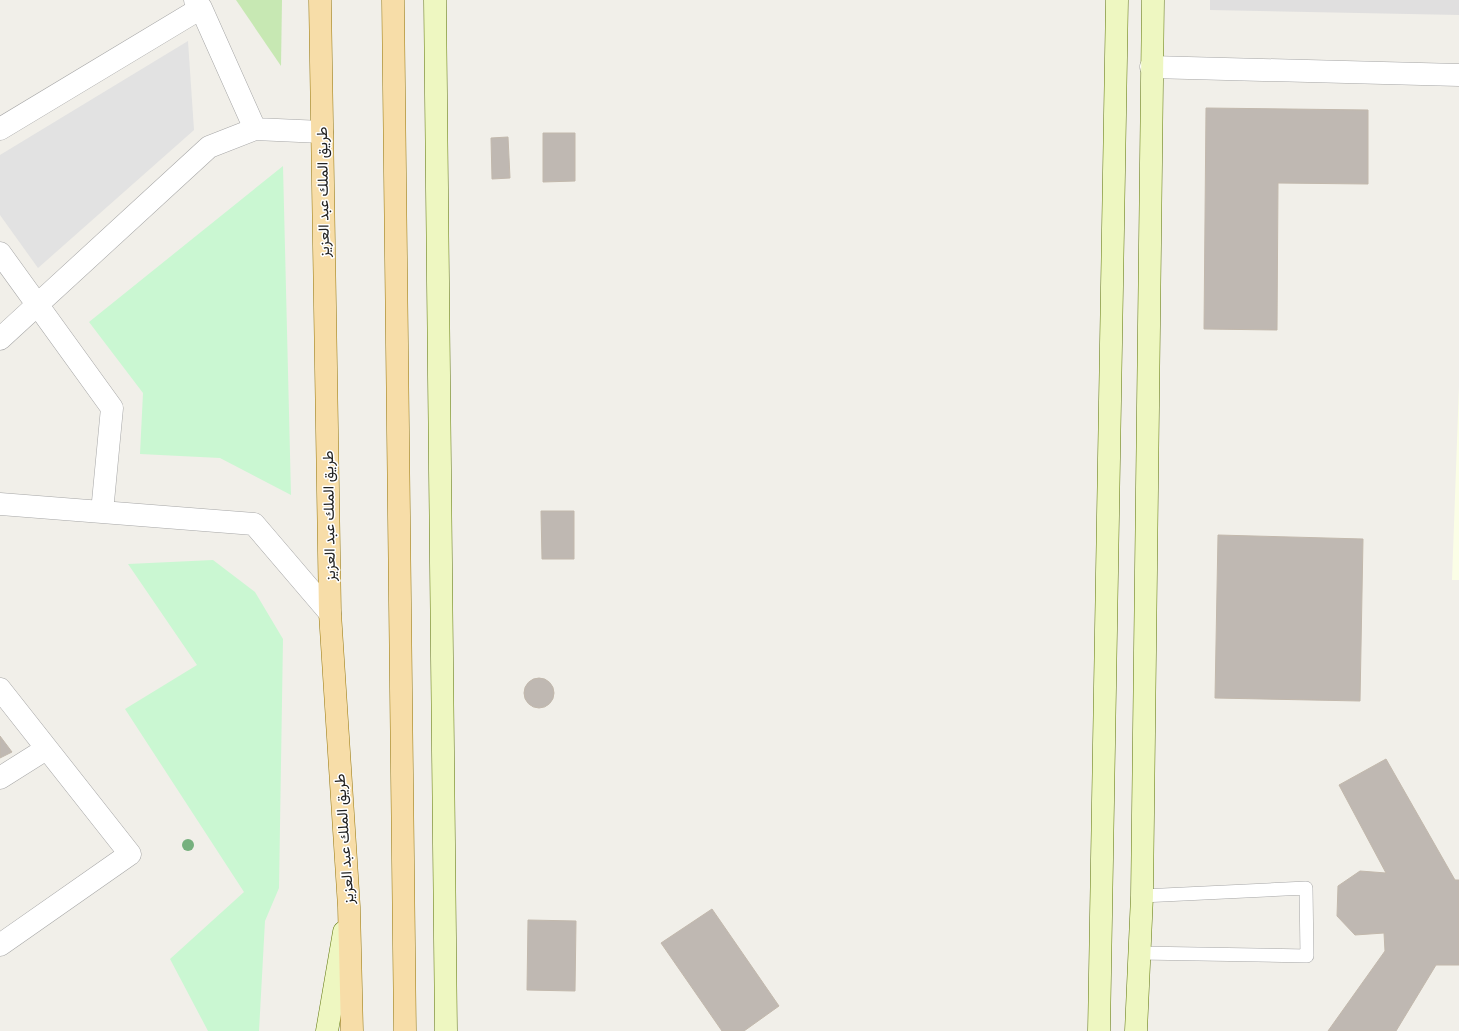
<svg xmlns="http://www.w3.org/2000/svg" width="1459" height="1031" viewBox="0 0 1459 1031" font-family="Cabin,Vazirmatn,sans-serif">
<style>
.residential{fill:#e0dfdf}
.education{fill:#fbfee6}
.grass{fill:#c7e8b3}
.park{fill:#caf7d2}
.parking{fill:#e2e2e2}
.building{fill:#bfb8b2;stroke:#c2b8ac}
.lines{fill:none;stroke-linecap:round;stroke-linejoin:round}
.lane-casing{stroke:#a6a6a6;stroke-width:14}
.street-casing{stroke:#a6a6a6;stroke-width:23}
.secondary-casing{stroke:#5f760b;stroke-width:23}
.primary-casing{stroke:#967609;stroke-width:23}
.lane{stroke:#fff;stroke-width:13}
.street{stroke:#fff;stroke-width:22}
.secondary{stroke:#eef7c1;stroke-width:22}
.primary{stroke:#f7dda8;stroke-width:22}
.tree{fill:#76b07e}
.labels{text-anchor:middle;dominant-baseline:central;stroke-width:3;stroke-linejoin:round;paint-order:stroke}
.street-label{font-size:15px;fill:#222;stroke:#fff}
</style>
<rect width="100%" height="100%" fill="#f1efe9"/>
<path class="residential" d="M1210 0H1459V15L1210 10Z"/>
<path class="education" d="M1459 386V580H1452Z"/>
<path class="grass" d="M236 0H282L281 66Z"/>
<path class="park" d="M283 166 291 495 220 458 140 454 143 393 89 322Z
M213 560 255 592 283 639 279 888 265 921 259 1031H208L170 959 244 892 125 709 197 665 128 564Z"/>
<path class="parking" d="M188 41 194 130 38 268 0 215V155Z"/>
<path class="building" d="M1206 108 1368 110V184L1278 183 1277 330 1204 329Z
M543 133H575V181L543 182Z
M508 137 510 178 492 179 491 138Z
M541 511H574V559H542Z
M1218 535 1363 539 1360 701 1215 698Z
M524 693a15 15 0 1 1 30 0a15 15 0 1 1-30 0Z
M0 736 12 752 0 758Z
M1386 759 1455 880H1459V965H1436L1396 1031H1328L1385 951 1384 933 1355 935 1337 916 1338 886 1360 871 1386 873 1339 785Z
M712 909 779 1006 744 1031H722L661 943Z
M528 920 576 921 575 991 527 990Z"/>
<g class="lines">
<defs>
<path id="lane" d="M1140 953 1307 956 1306 888 1142 896"/>
<path id="street" d="M195 0 201 8 255 129
M1151 67 1459 75
M0 129 201 8
M0 253 112 408 102 512
M0 339 209 147 255 129 322 132
M0 504 254 524 330 613
M0 689 130 854 0 945
M0 778 46 749"/>
<path id="secondary" d="M435 0 446 1031
M327 1031 344 932
M1099 1031 1117 0
M1136 1031 1142 896 1153 0"/>
<path id="primary" d="M320 0 330 613 349 907 352 1031
M393 0 405 1031"/>
</defs>
<use href="#lane" class="lane-casing"/>
<use href="#street" class="street-casing"/>
<use href="#secondary" class="secondary-casing"/>
<use href="#primary" class="primary-casing"/>
<use href="#lane" class="lane"/>
<use href="#street" class="street"/>
<use href="#secondary" class="secondary"/>
<use href="#primary" class="primary"/>
</g>
<circle class="tree" cx="188" cy="845" r="6"/>
<g class="labels">
<g class="street-label">
<text transform="translate(323 192) rotate(-91)">طريق الملك عبد العزيز</text>
<text transform="translate(329 516) rotate(-91)">طريق الملك عبد العزيز</text>
<text transform="translate(344 839) rotate(-94)">طريق الملك عبد العزيز</text>
</g>
</g>
</svg>
